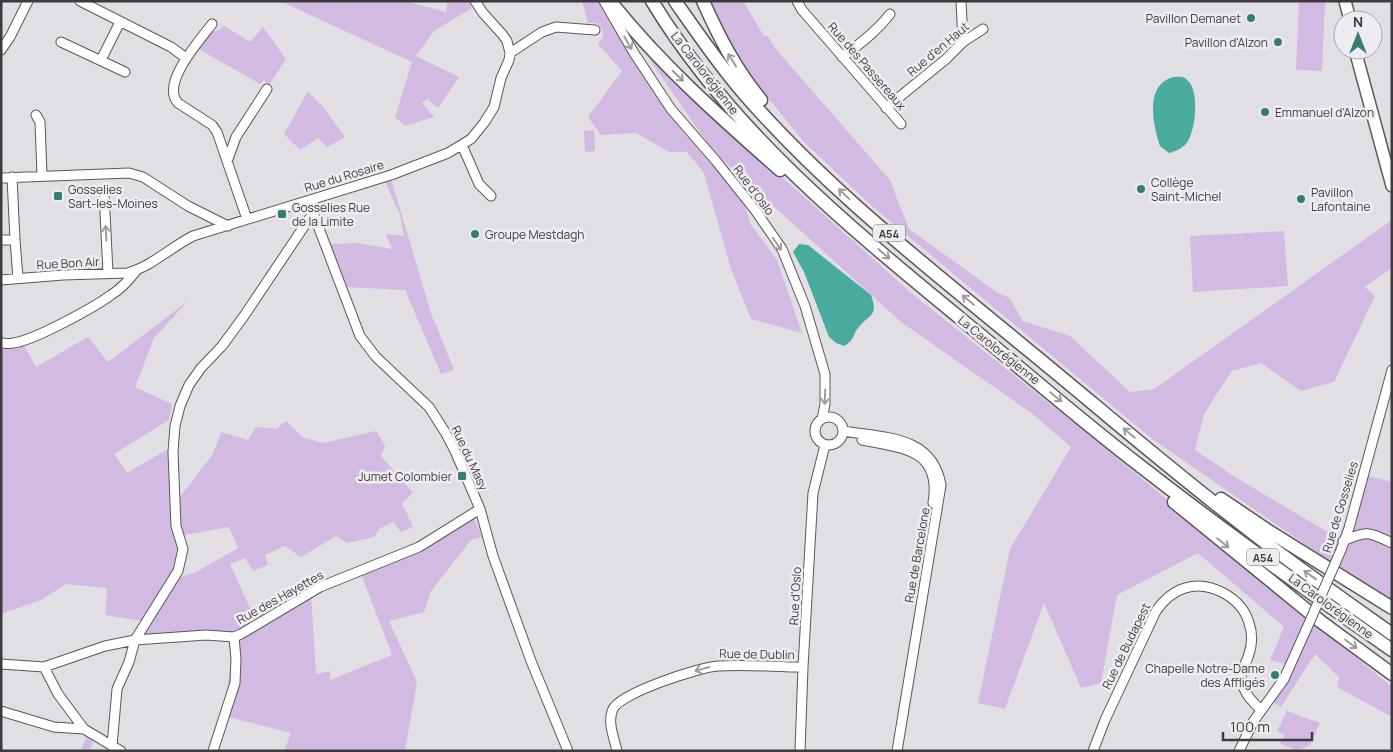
<svg xmlns="http://www.w3.org/2000/svg" width="1393" height="752" viewBox="0 0 1393 752" font-family="Manrope,sans-serif">
<style>
.green{fill:#d3bae2;fill-rule:evenodd}
.water{fill:#49aba0}
.lines{fill:none;stroke-linecap:round;stroke-linejoin:round}
.minor-casing{stroke:#5a575b;stroke-width:11}
.major-casing{stroke:#5a575b;stroke-width:14}
.highway-casing{stroke:#5a575b;stroke-width:15}
.minor{stroke:#fff;stroke-width:9}
.major{stroke:#fff;stroke-width:11}
.highway{stroke:#fff;stroke-width:12}
.minor-bridge-casing{stroke:#5a575b;stroke-width:11;stroke-linecap:butt}
.minor-bridge{stroke:#fff;stroke-width:9}
.oneway{stroke:#9e9d9e}
.poi-dot{fill:#367d74;stroke:#efecf1;stroke-width:2}
.labels{text-anchor:middle;dominant-baseline:central;stroke-width:5;stroke-linejoin:round;paint-order:stroke}
.shield{fill:#efecf1;stroke:#727073;stroke-width:1}
.shield-label{font-size:11px;font-weight:bold;fill:#3d3b3d}
.poi-label{font-size:12px;fill:#3d3b3d;stroke:#efecf1;text-anchor:start}
.street-label{font-size:12px;fill:#3d3b3d;stroke:#efecf1}
</style>
<rect width="100%" height="100%" fill="#e2dfe4"/>
<path class="green" d="M280 1H411L412 3 446 12 447 1H469L472 8 434 31 416 56 459 77 438 108 427 99 422 103 434 117 405 126 395 117 412 62Z
M582 1H600L619 33 742 198 751 225 777 260 802 333 751 319 731 269 704 173 687 152H669L636 133 601 135 588 117 622 71 598 44 603 37V30L597 23H588Z
M710 1H743L764 36H768L775 48 890 180 909 229 998 293 1010 298 1023 321 1070 336 1130 392 1154 389 1392 220V268L1365 287 1375 296 1334 382 1301 391 1261 363 1232 371 1204 414 1195 450 1235 477 1343 541 1332 563 1151 438 873 207 804 142 748 73 732 49Z
M1299 1H1325L1322 71 1296 70Z
M224 26 250 42 263 27 286 59 269 85 264 80 260 84 197 48 213 31H217Z
M648 57 910 292 1099 443 1392 687V717L1337 687 1339 677 1315 654 1281 707 1268 699 1289 665 1270 660 1284 627 1198 553 1117 595 1101 683 1081 688 1044 603 1005 709 978 703 1010 549 1071 447 1034 415 901 322 712 150Z
M308 91 324 108 345 137 327 147 318 138 300 150 284 134Z
M594 130 595 151 585 152 584 131Z
M383 177 391 179 431 313 454 370 441 374 405 290 346 287 329 244 356 243 392 249 386 234 404 236 400 215Z
M1284 231 1288 286 1193 292 1190 236Z
M188 301 154 338 135 387 172 404 169 420 114 454 127 473 173 446 179 498 213 454 221 432 248 440 256 427 276 429 286 421 302 437 323 443 376 431 385 446 381 456 413 493 402 503 413 527 401 532 393 522 379 529 374 537 347 543 336 536 301 557 285 546 265 555 268 565 253 571 245 558 230 564 256 621 311 593 316 674 330 671V680L392 655 360 571 424 544 472 514 482 537 471 540 431 591 424 612 389 621 417 682 405 751H284L291 733 224 716 234 637 135 640 142 621 105 615 107 588 66 584 41 600 1 614V349L24 345 36 367 88 337 108 362ZM229 527 238 548 198 571 173 580 178 571 179 536Z
M1364 475 1392 482V539L1358 529 1346 539Z
M1363 533 1392 546V606L1337 571 1347 544Z
M1287 711 1320 723 1310 745 1297 751 1280 743 1285 735 1277 731Z
M88 731 95 735 90 751H81Z"/>
<path class="water" d="M1174 77C1178 77 1182 76 1186 79 1200 88 1196 128 1188 141 1184 148 1176 151 1169 153L1160 146C1153 125 1144 84 1174 77Z
M799 244 808 245 871 295C879 317 869 314 858 328 852 336 855 340 844 346L836 343 829 337 804 272 793 252Z"/>
<g class="lines">
<defs>
<path id="minor" d="M80 1 171 47 186 58
M604 1 634 53 671 109 716 161 755 210 782 249 805 306 825 374V404L822 419
M797 1 802 10 901 124
M961 1 963 42
M212 24C200 40 160 84 178 103L212 125 217 132 247 219
M61 42 125 72
M1 50 10 37 28 1
M510 53 542 32 556 27 595 30
M842 57C860 44 877 31 890 14
M101 60 120 22
M886 108 946 59 963 42 983 29
M36 115 40 122 42 175
M462 145 479 184 491 196
M228 159 236 137 267 89
M12 177 15 240 18 278
M1 178 129 173 143 177 188 206 228 226
M104 192 108 273
M312 210 360 336 376 357 429 407 445 432 455 451 480 509 493 556 531 661 568 751
M1 240H15
M1 280 63 275 127 273C151 267 171 247 193 236L391 175 448 153 471 139 484 123 494 107 501 78 509 60 510 53 507 41 502 34 483 13 475 1
M1 343C5 343 9 344 13 343 33 341 93 308 111 295 121 289 129 280 136 271
M815 431a14 14 0 1 1 28 0a14 14 0 1 1-28 0Z
M843 431C885 438 932 435 941 485L897 751
M862 440C902 448 942 449 933 503
M1343 541C1367 530 1369 532 1392 543
M1341 550 1349 528 1392 370
M1 664 44 667 105 646 135 640 178 571 183 549 176 526 173 452 175 426 180 406 189 385 201 368 222 346 244 316 313 213
M44 667 58 694 84 729 121 751
M1 711 54 727 84 729
M115 751 112 746 117 689 129 662 135 640 206 635 234 637 241 634 320 587 419 547 480 509
M213 751 235 683 236 659 234 637
M617 751C614 738 607 721 613 709 620 693 700 667 718 666 746 664 775 667 803 667
M800 751 803 667 813 493 825 445
M1093 751 1105 720 1156 611C1163 601 1172 592 1185 588 1210 580 1242 598 1249 623 1253 634 1252 646 1248 657 1245 666 1239 672 1242 682 1245 695 1252 701 1261 710
M1239 751 1253 722 1284 679 1306 630"/>
<path id="major" d="M1345 1 1350 20
M1355 50 1392 186"/>
<path id="highway" d="M610 1C660 64 720 117 780 170
M652 1C733 135 859 235 978 333 1031 377 1084 423 1139 465 1221 529 1306 590 1392 650
M675 1C696 31 717 62 741 90 825 188 928 267 1027 349 1098 407 1167 467 1240 523 1289 562 1341 598 1392 634
M703 1C719 37 736 70 761 100
M1221 499 1267 530 1392 608
M1174 502 1320 621 1392 674"/>
</defs>
<use href="#minor" class="minor-casing"/>
<use href="#major" class="major-casing"/>
<use href="#highway" class="highway-casing"/>
<use href="#minor" class="minor"/>
<use href="#major" class="major"/>
<use href="#highway" class="highway"/>
<defs>
<path id="minor-bridge" d="M1306 630 1341 550"/>
</defs>
<use href="#minor-bridge" class="minor-bridge-casing"/>
<use href="#minor-bridge" class="minor-bridge"/>
</g>
<defs><path id="oneway-shaft" d="M-6 0H5M1.5-3L5.5 0L1.5 3" fill="none" stroke-width="1.6" stroke-linecap="round" stroke-linejoin="round" transform="scale(1.25)"/></defs>
<g class="oneway">
<use href="#oneway-shaft" transform="translate(628 43) rotate(60)"/>
<use href="#oneway-shaft" transform="translate(732 60) rotate(-122)"/>
<use href="#oneway-shaft" transform="translate(678 76) rotate(44)"/>
<use href="#oneway-shaft" transform="translate(844 194) rotate(-137)"/>
<use href="#oneway-shaft" transform="translate(106 233) rotate(-93)"/>
<use href="#oneway-shaft" transform="translate(777 244) rotate(57)"/>
<use href="#oneway-shaft" transform="translate(884 254) rotate(41)"/>
<use href="#oneway-shaft" transform="translate(968 300) rotate(-140)"/>
<use href="#oneway-shaft" transform="translate(825 397) rotate(92)"/>
<use href="#oneway-shaft" transform="translate(1056 397) rotate(39)"/>
<use href="#oneway-shaft" transform="translate(1129 433) rotate(-140)"/>
<use href="#oneway-shaft" transform="translate(1223 543) rotate(39)"/>
<use href="#oneway-shaft" transform="translate(1310 575) rotate(-144)"/>
<use href="#oneway-shaft" transform="translate(1351 644) rotate(37)"/>
<use href="#oneway-shaft" transform="translate(702 669) rotate(165)"/>
</g>
<g class="poi-dot">
<circle cx="1251" cy="18" r="5"/>
<circle cx="1278" cy="42" r="5"/>
<circle cx="1265" cy="112" r="5"/>
<circle cx="1141" cy="189" r="5"/>
<rect x="53" y="191" width="10" height="10" rx="2.5"/>
<circle cx="1301" cy="199" r="5"/>
<rect x="277" y="209" width="10" height="10" rx="2.5"/>
<circle cx="475" cy="234" r="5"/>
<rect x="457" y="471" width="10" height="10" rx="2.5"/>
<circle cx="1275" cy="675" r="5"/>
</g>
<g class="labels">
<g class="shield">
<rect x="873" y="224.5" width="32" height="17" rx="4"/>
<rect x="1247" y="548.5" width="32" height="17" rx="4"/>
</g>
<g class="shield-label">
<text x="889" y="233">A54</text>
<text x="1263" y="557">A54</text>
</g>
<g class="poi-label">
<text x="1241" y="18" text-anchor="end">Pavillon Demanet</text>
<text x="1268" y="42" text-anchor="end">Pavillon d'Alzon</text>
<text x="1275" y="112">Emmanuel d'Alzon</text>
<text x="1151" y="182">Collège<tspan x="1151" dy="14">Saint-Michel</tspan></text>
<text x="68" y="189">Gosselies<tspan x="68" dy="14">Sart-les-Moines</tspan></text>
<text x="1311" y="192">Pavillon<tspan x="1311" dy="14">Lafontaine</tspan></text>
<text x="292" y="207">Gosselies Rue<tspan x="292" dy="14">de la Limite</tspan></text>
<text x="485" y="234">Groupe Mestdagh</text>
<text x="452" y="476" text-anchor="end">Jumet Colombier</text>
<text x="1265" y="668" text-anchor="end">Chapelle Notre-Dame<tspan x="1265" dy="14">des Affligés</tspan></text>
</g>
<g class="street-label">
<text transform="translate(938 49) rotate(-40)">Rue d'en Haut</text>
<text transform="translate(867 66) rotate(49)">Rue des Passereaux</text>
<text transform="translate(705 73) rotate(52)">La Carolorégienne</text>
<text transform="translate(344 176) rotate(-17)">Rue du Rosaire</text>
<text transform="translate(754 190) rotate(53)">Rue d'Oslo</text>
<text transform="translate(68 263) rotate(-3)">Rue Bon Air</text>
<text transform="translate(999 350) rotate(39)">La Carolorégienne</text>
<text transform="translate(470 458) rotate(65)">Rue du Masy</text>
<text transform="translate(1340 507) rotate(-73)">Rue de Gosselies</text>
<text transform="translate(917 555) rotate(-80)">Rue de Barcelone</text>
<text transform="translate(795 596) rotate(-87)">Rue d'Oslo</text>
<text transform="translate(280 597) rotate(-29)">Rue des Hayettes</text>
<text transform="translate(1331 606) rotate(36)">La Carolorégienne</text>
<text transform="translate(1126 646) rotate(-64)">Rue de Budapest</text>
<text transform="translate(757 654) rotate(1)">Rue de Dublin</text>
</g>
</g>
<rect width="1393" height="752" fill="none" stroke="#3d3b3d" stroke-width="5"/>
<g transform="translate(1358 35)"><circle r="24" fill="#efecf1" stroke="#a8a5a9"/>
<path d="M0-4L9 19L0 12L-9 19Z" fill="#367d74"/>
<text y="-8" font-size="14" font-weight="bold" text-anchor="middle" fill="#3d3b3d">N</text>
</g>
<path d="M1223 732v8h89v-8" fill="none" stroke="#3d3b3d" stroke-width="2.5"/>
<text x="1230" y="732" font-size="15" fill="#3d3b3d" stroke="#efecf1" stroke-width="4" paint-order="stroke">100 m</text>
</svg>
